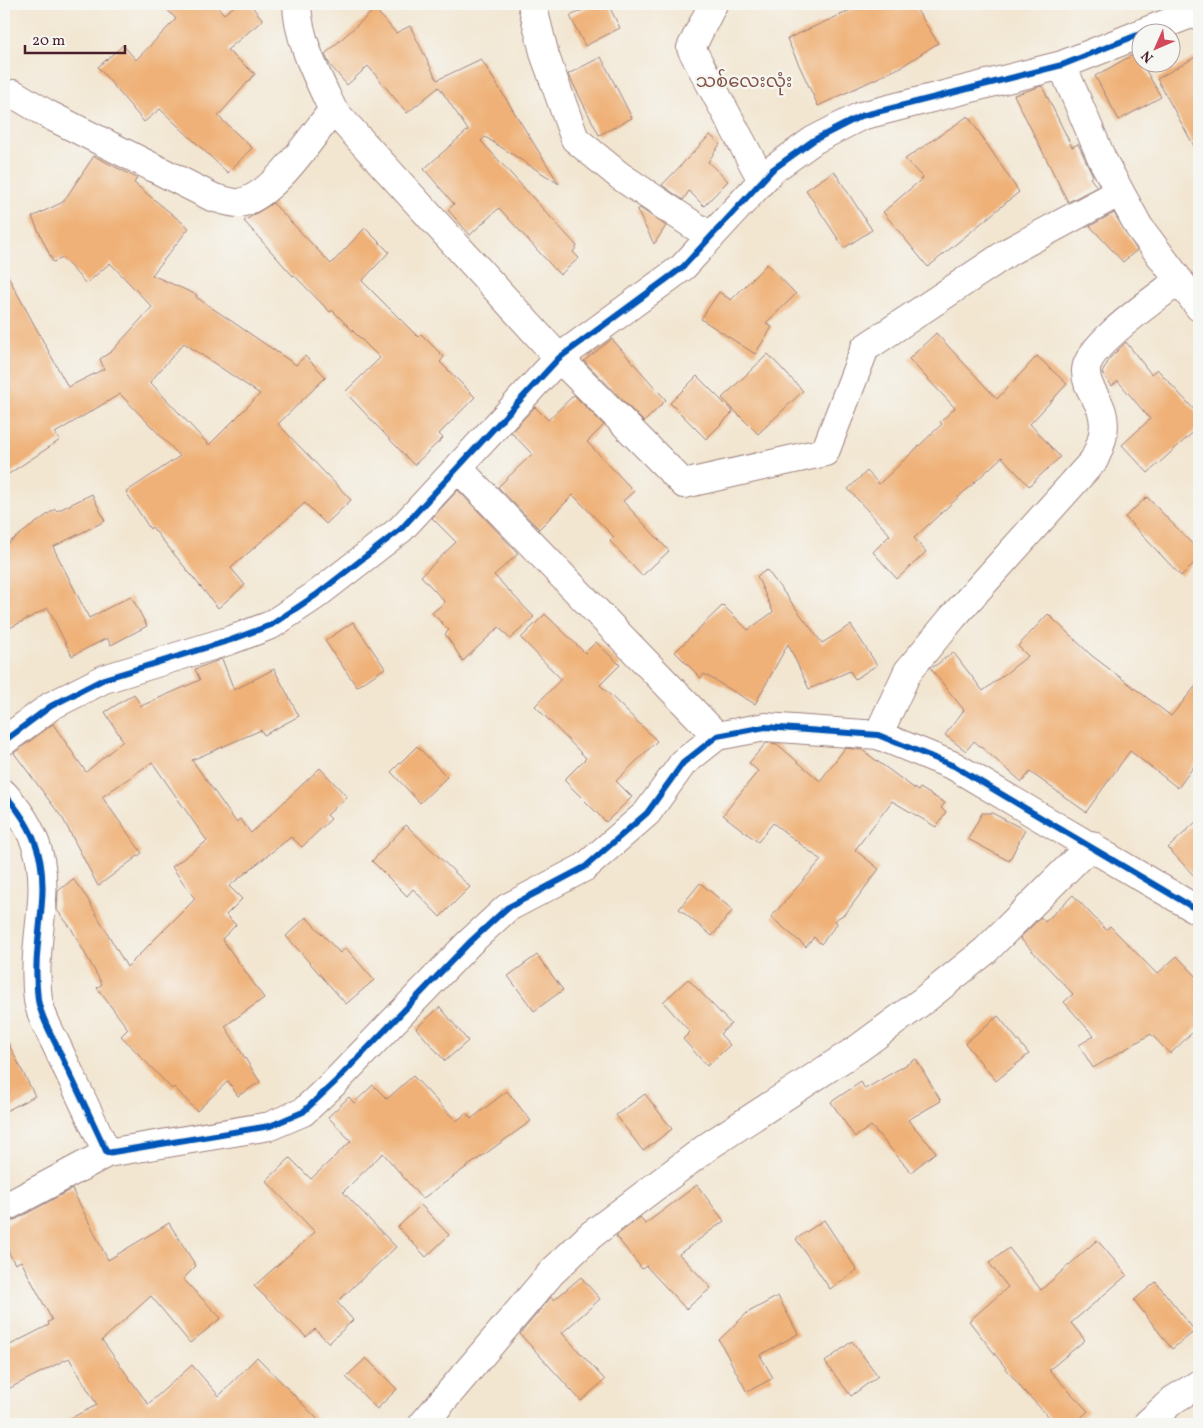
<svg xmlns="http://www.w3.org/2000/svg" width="1203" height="1428" viewBox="0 0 1203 1428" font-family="Vollkorn,'Noto Sans Myanmar',serif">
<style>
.building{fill:#efb177;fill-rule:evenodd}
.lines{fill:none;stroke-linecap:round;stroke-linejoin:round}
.street-casing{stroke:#9e827e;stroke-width:30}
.street{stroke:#fff;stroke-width:28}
.cycleway-casing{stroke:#f6f6f2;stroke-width:9}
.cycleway{stroke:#0057b8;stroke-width:6}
.labels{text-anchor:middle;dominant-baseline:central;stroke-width:4.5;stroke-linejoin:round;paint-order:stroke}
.quarter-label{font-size:18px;fill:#845246;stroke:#f6f6f2}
</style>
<rect width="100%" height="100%" fill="#f6f6f2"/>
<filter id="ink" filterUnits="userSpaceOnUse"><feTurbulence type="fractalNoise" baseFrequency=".02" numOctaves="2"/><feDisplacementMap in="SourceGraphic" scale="10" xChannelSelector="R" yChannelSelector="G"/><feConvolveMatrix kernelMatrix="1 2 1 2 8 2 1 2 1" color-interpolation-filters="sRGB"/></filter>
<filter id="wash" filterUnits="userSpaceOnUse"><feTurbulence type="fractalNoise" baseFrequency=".0096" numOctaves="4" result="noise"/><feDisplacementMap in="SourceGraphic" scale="20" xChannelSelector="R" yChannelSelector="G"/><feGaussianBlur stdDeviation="1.12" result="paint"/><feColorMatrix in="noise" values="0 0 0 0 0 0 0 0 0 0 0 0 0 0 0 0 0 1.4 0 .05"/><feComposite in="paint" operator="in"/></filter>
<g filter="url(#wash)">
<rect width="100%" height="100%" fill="#f2e6d1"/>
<g id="blocks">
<path class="building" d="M162 4H215L224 14 237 4H250L263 20 227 50 255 74 218 116 252 148 228 173 160 109 144 122 98 67 123 45 136 60 176 19Z
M596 4H608L620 28 585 46 570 16Z
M864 4H913L938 43 901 67 818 106 787 39Z
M375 9 396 33 410 26 437 80 481 59 559 184 485 137 481 141 577 246 573 252 579 258 560 275 499 208 470 235 448 210 454 204 424 169 468 130 439 87 407 113 368 66 347 85 330 65 325 54Z
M1136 53 1161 97 1119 120 1095 76Z
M1199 55V155L1157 79Z
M601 57 632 118 599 135 568 74Z
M1042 86 1072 147 1078 144 1081 150 1093 176 1090 178 1097 187 1068 202 1014 95Z
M968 116 1019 192 928 267 883 212 923 178 905 159Z
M710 135 720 144 708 162 728 181 704 206 689 191 683 200 662 185Z
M94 156 137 178 134 183 189 228 152 275 197 295 196 297 296 365 305 356 326 377 278 424 351 500 326 524 305 503 231 568 245 585 218 608 152 527 150 529 126 492 180 456 120 394 55 433 60 440 4 477V269L68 387 104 369 100 359 112 351 152 307 110 263 86 284 63 258 53 262 32 217 63 202ZM184 343 260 394 209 445 150 382Z
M834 171 872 230 844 248 806 190Z
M273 203 331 264 365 228 389 252 362 281 418 337 421 334 444 357 440 362 475 397 439 434 443 438 414 465 345 392 380 358 332 310 330 312 294 275 293 276 244 221Z
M640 208 666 226 654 244 637 210Z
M1114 213 1137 250 1123 262 1090 226Z
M767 264 796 294 766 323 772 327 755 354 701 319 719 292 731 300Z
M936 333 997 399 1037 356 1067 384 1030 424 1060 457 1029 486 1002 457 914 538 926 552 897 579 873 552 890 535 848 489 867 471 879 484 942 424 940 422 955 408 909 359Z
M612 339 666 400 644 422 584 361Z
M1126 342 1151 374 1157 369 1199 415V427L1148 473 1122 445 1150 419 1118 381 1112 386 1102 373 1110 358Z
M768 354 803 391 758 434 722 398Z
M697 376 733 412 706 439 670 403Z
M574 395 604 425 587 442 634 491 623 501 669 551 642 576 610 541 614 537 573 495 539 529 498 487 532 454 511 432 535 407 548 420Z
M458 490 516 551 518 554 494 575 534 617 510 639 499 627 463 661 445 634 449 630 432 613 445 602 421 576 456 542 432 518Z
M92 494 105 521 53 547 89 618 131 596 147 626 111 645 107 638 72 656 48 608 4 631V546L55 509 57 511Z
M1147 497 1199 551V558L1181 576 1125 517Z
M767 570 822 643 851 625 877 665 855 679 850 671 809 689 788 644 755 704 704 674 701 678 675 652 723 605 748 630 773 612 757 576Z
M545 614 585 653 596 642 620 665 600 685 657 741 616 781 632 797 606 822 564 780 586 758 535 706 561 679 521 638Z
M1048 614 1091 655 1171 716 1199 682V759L1178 788 1130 751 1086 812 1030 772 1022 782 974 741 966 751 945 735 964 710 931 669 953 652 983 691 1028 656 1018 646Z
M353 622 385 668 357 687 325 641Z
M222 659 234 690 274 669 299 716 264 735 261 730 192 760 236 822 240 819 251 833 320 768 347 797 327 815 331 819 302 847 291 837 229 886 242 899 226 915 236 925 222 939 264 998 225 1026 260 1082 238 1096 228 1081 197 1111 174 1087 172 1089 121 1036 128 1029 97 988 102 984 71 928 57 910 58 891 73 879 87 898 127 967 195 899 172 867 207 841 152 762 102 797 142 853 98 886 63 819 14 753 53 724 86 772 123 741 105 712 134 694 141 706 200 680 195 669Z
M766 743 777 744 820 781 845 748 862 750 918 791 920 788 945 803 941 808 946 812 936 827 892 801 855 850 879 869 846 913 835 920 837 924 821 944 814 937 806 947 771 917 821 860 773 823 758 842 723 815 758 771 749 763Z
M417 746 447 777 420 803 391 772Z
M982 813H992L1025 830 1009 861 968 839Z
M1199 819V881L1168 848Z
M406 825 470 887 440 917 413 889 407 896 372 861Z
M700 883 733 910 712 936 679 909Z
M1073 895 1106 930 1110 926 1157 974 1177 956 1199 979V1026L1170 1054 1151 1034 1093 1068 1079 1045 1094 1036 1064 1002 1073 994 1020 938 1041 917 1045 922Z
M306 917 340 953 346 948 374 980 346 1004 286 936Z
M537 955 563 990 534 1011 508 976Z
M688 979 731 1024 720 1034 730 1045 707 1066 683 1039 690 1032 663 1002Z
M440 1007 468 1041 445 1061 416 1028Z
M998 1016 1029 1054 996 1081 965 1043Z
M4 1035 35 1096 4 1112Z
M916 1059 941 1101 908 1120 936 1152 911 1172 871 1126 855 1137 831 1102 861 1082 865 1089Z
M413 1076 456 1121 467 1113 471 1119 507 1091 531 1121 422 1199 383 1153 343 1192 396 1247 337 1302 353 1320 329 1343 315 1329 306 1337 254 1286 315 1232 266 1181 290 1158 311 1179 351 1141 328 1117 349 1097 354 1103 373 1085 387 1099Z
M645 1094 672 1129 643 1151 616 1115Z
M697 1185 724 1221 679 1254 711 1288 686 1309 646 1266 642 1269 616 1236 640 1217 645 1224Z
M72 1189 108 1260 169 1223 196 1266 183 1279 221 1318 190 1343 151 1296 102 1340 148 1404 192 1365 219 1396 257 1357 322 1424H59L97 1405 69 1358 4 1391V1348L49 1325 48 1322 52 1320 21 1261 15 1264 4 1244V1224L11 1222Z
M421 1205 449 1235 426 1257 398 1227Z
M824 1220 857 1270 830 1289 796 1239Z
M1097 1240 1127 1275 1071 1323 1085 1340 1049 1370 1088 1411 1074 1424H1056L1023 1390 969 1321 1008 1287 989 1263 1009 1248 1041 1290Z
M581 1277 600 1299 562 1333 605 1380 581 1401 520 1334 551 1297 554 1300Z
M1156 1282 1195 1331 1172 1349 1134 1300Z
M778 1296 798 1334 760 1355 773 1378 747 1392 719 1340 747 1313Z
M852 1341 878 1376 851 1396 825 1362Z
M366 1358 397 1389 377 1409 346 1377Z"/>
</g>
</g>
<g filter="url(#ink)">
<use href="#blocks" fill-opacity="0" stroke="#9e827e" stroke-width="1"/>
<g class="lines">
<defs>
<path id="street" d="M297 4C298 40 318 78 333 110L559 358 684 484 825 452 865 348 1010 251 1120 192
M532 4 545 56 575 139 620 176 711 237
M713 4 691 48 762 180
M1144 32 1199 11
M1062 65 1102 159 1139 227 1199 307
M4 98 14 94 47 114 214 198C221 199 232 204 240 203 274 196 312 136 333 110
M458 468 717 736
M878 735 908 671 953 617 1094 460C1101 445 1107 429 1102 412 1098 397 1085 387 1086 370 1087 345 1158 297 1178 281
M4 741 51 706 104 679 231 640 271 625 316 595 401 529 559 358 683 267 772 170 814 140 861 116 1062 65 1140 34
M4 794C71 867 28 918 38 1000 41 1018 53 1037 60 1053 76 1087 92 1120 107 1153L270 1126 303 1112 335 1082 469 943 507 908 585 867 647 813 683 763 717 736 765 727 878 735 954 766 1199 911
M4 1208 107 1153
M423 1424 552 1272 591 1235 710 1145 859 1048 924 1000 985 951 1091 845
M1147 1424 1173 1400 1199 1384"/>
</defs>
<use href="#street" class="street-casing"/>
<use href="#street" class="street"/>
<defs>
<path id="cycleway" d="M4 741 51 706 104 679 231 640 271 625 316 595 401 529 559 358 683 267 772 170 814 140 861 116 1062 65 1140 34
M4 794C71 867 28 918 38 1000 41 1018 53 1037 60 1053 76 1087 92 1120 107 1153L270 1126 303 1112 335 1082 469 943 507 908 585 867 647 813 683 763 717 736 765 727 878 735 954 766 1199 911"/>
</defs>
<use href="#cycleway" class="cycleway-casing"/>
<use href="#cycleway" class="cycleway"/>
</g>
</g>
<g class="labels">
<g class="quarter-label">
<text x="744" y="82">သစ်လေးလုံး</text>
</g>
</g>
<rect width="1203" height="1428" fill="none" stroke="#f6f6f2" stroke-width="20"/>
<g transform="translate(1156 48) rotate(225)"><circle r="24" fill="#f6f6f2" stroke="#b1a0a2"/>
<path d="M0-4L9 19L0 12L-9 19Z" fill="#d1495b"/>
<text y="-8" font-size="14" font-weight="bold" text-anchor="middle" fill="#4a1f2b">N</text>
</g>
<path d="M25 45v8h100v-8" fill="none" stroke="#4a1f2b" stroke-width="2.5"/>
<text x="32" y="45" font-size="15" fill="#4a1f2b" stroke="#f6f6f2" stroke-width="4" paint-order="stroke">20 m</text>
</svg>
